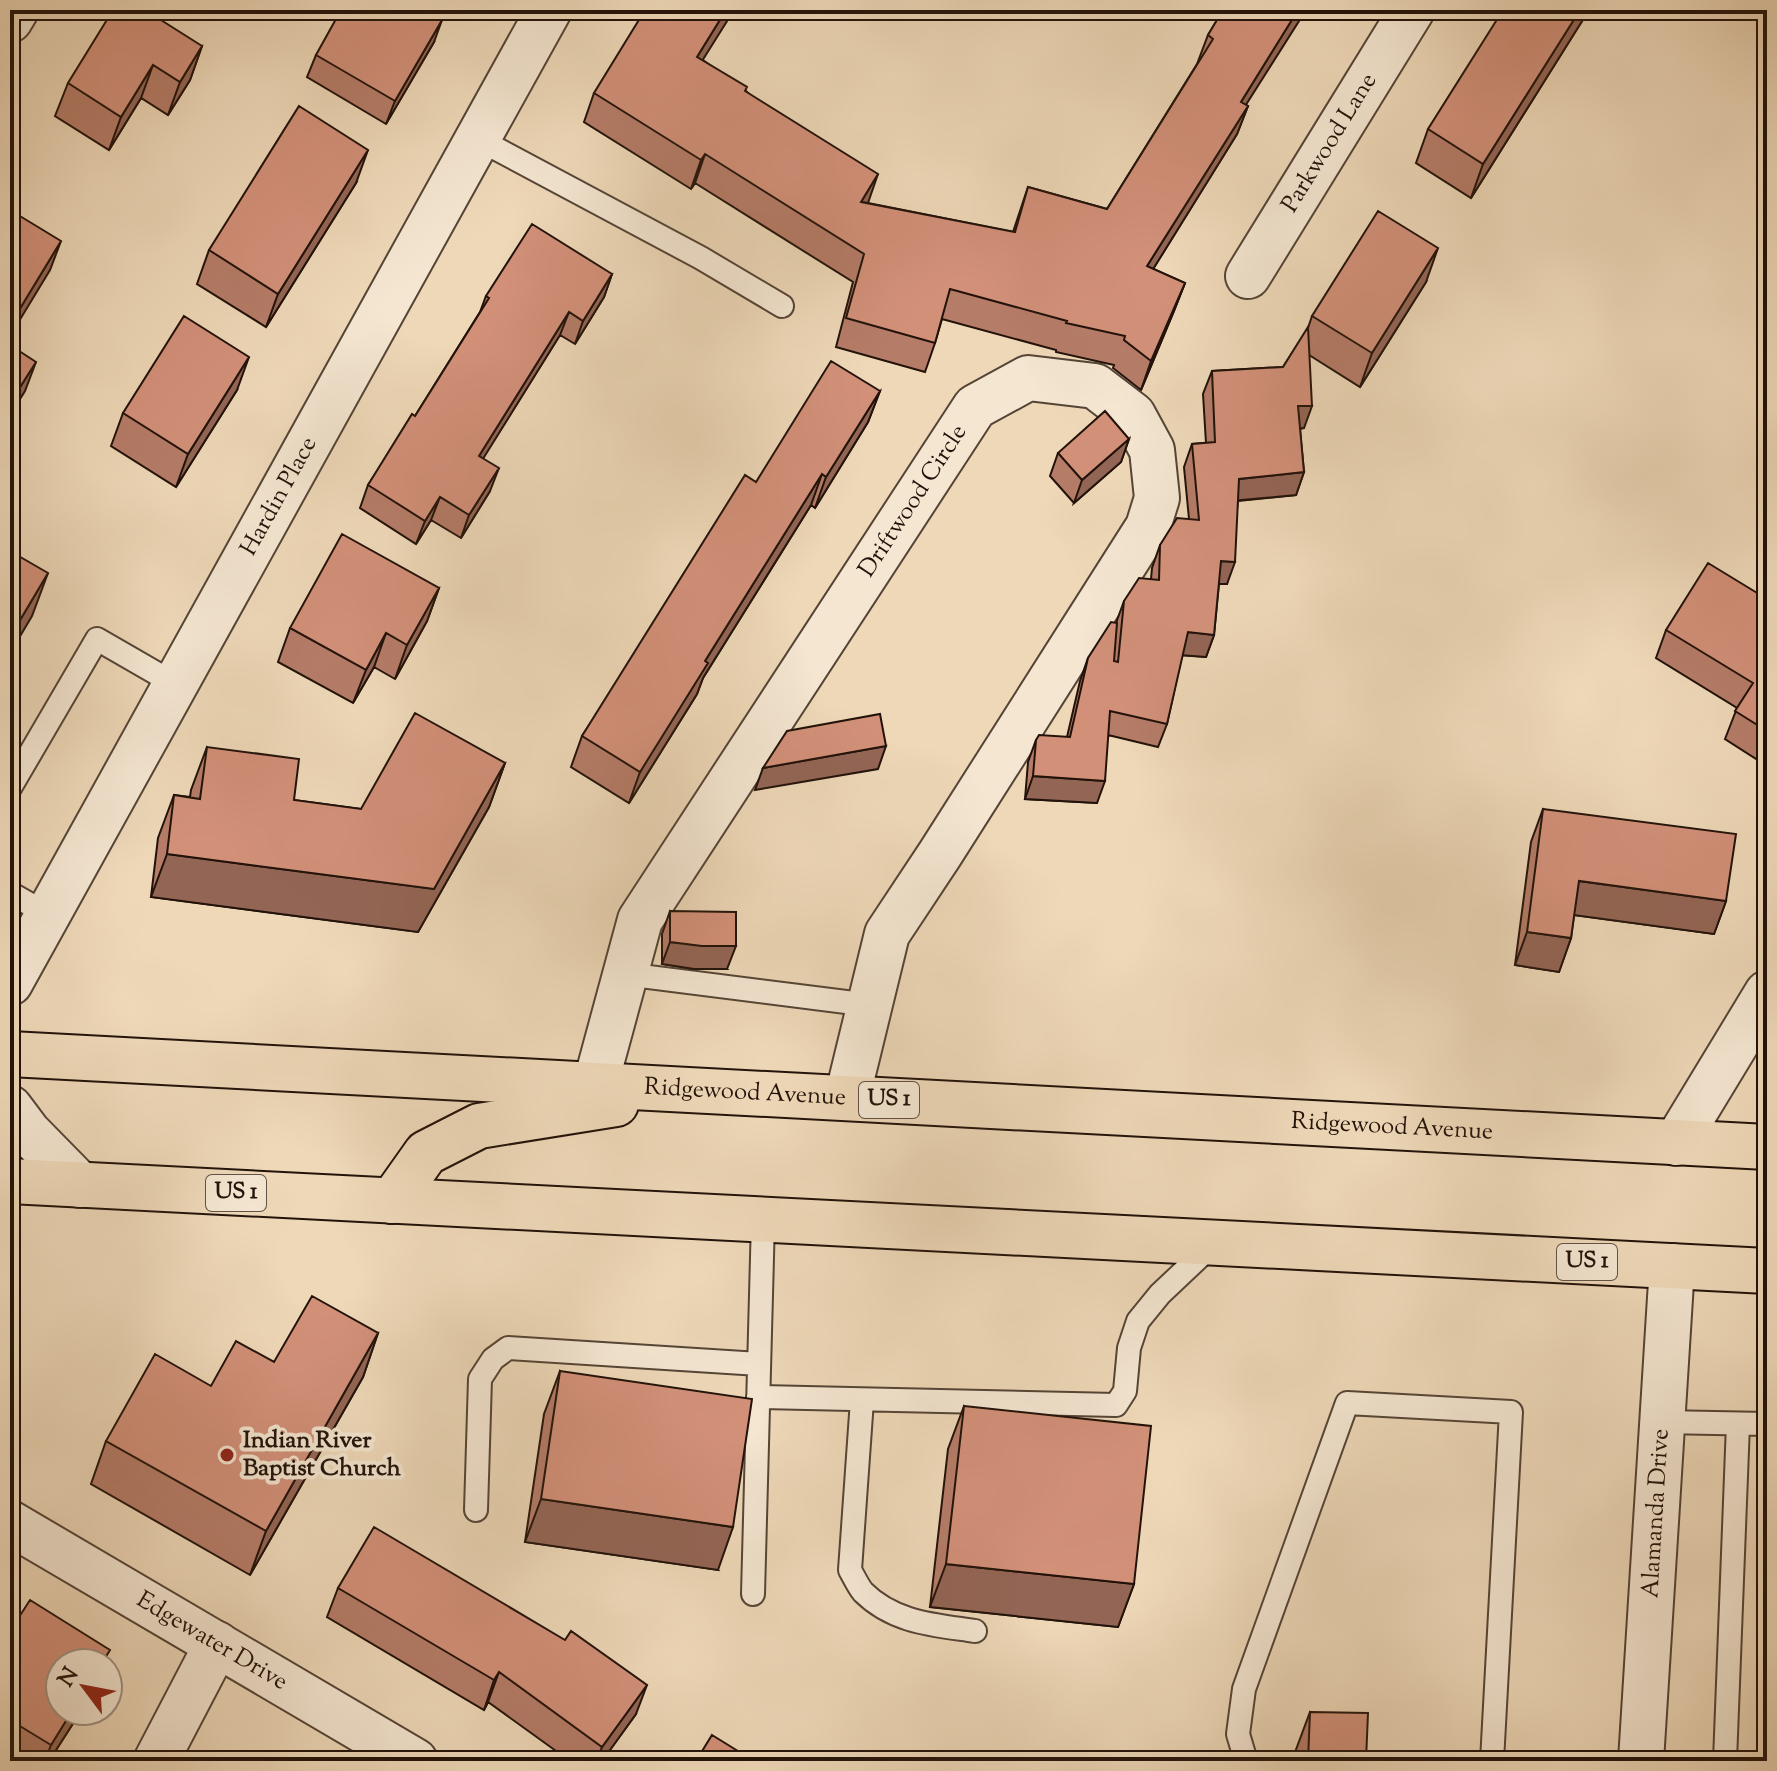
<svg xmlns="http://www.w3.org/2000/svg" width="1777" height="1771" viewBox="0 0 1777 1771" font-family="'Sorts Mill Goudy',serif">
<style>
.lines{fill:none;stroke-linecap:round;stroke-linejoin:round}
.service-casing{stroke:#554436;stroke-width:26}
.minor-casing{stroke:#554436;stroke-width:48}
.primary-casing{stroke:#22120a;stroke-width:48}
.service{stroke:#f4e6d1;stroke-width:22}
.minor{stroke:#f4e6d1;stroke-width:44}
.primary{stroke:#eed8b8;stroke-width:44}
.wall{fill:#b57c68;stroke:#22120a;stroke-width:2}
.shaded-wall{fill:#936555;stroke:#22120a;stroke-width:2}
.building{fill:#d29079;stroke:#22120a;stroke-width:2}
.poi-dot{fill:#8f2418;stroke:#f4e6d1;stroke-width:3}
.labels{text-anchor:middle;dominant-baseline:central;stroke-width:8;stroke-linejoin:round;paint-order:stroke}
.shield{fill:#f4e6d1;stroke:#615246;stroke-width:2}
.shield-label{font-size:22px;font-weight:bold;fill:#22120a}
.street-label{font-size:24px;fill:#22120a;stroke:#f4e6d1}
.poi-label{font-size:24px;font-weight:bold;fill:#22120a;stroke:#f4e6d1;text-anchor:start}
</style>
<rect width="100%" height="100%" fill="#eed8b8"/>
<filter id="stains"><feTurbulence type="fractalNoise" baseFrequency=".0025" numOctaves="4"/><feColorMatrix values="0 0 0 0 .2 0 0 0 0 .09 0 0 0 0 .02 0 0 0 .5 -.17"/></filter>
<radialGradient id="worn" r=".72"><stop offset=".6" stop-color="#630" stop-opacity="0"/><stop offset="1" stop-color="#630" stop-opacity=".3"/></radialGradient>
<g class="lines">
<defs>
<path id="service" d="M478 139 701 258 782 306
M10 788 97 639 175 684
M10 893 47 914
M625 974 870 1005
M758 1397 1116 1405 1125 1391 1129 1348 1138 1321 1160 1294 1213 1244
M862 1400 850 1570C854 1577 858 1586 863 1592 894 1623 935 1625 975 1631
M1662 1422 1767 1424
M476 1510 480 1379 493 1359 508 1348 759 1364
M753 1594 763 1220
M1246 1761 1238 1734 1244 1689 1347 1403 1511 1412 1492 1761
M1725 1761 1738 1424"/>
<g id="minor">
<path d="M10 20 16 10"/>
<path id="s1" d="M1248 276 1412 10"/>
<path id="s2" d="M10 983 549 10"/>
<path id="s3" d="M595 1086 640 920 975 407 1028 378 1095 386 1133 415 1152 450 1157 498 1148 527 940 854 887 934 847 1098"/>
<path d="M10 1108 28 1132 80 1185"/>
<path d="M1676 1143 1767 993"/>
<path id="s4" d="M10 1523 415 1761"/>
<path d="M156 1761 217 1644"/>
<path id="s5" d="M1641 1761 1672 1266"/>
</g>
<g id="primary">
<path id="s6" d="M10 1054 1767 1147"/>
<path d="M10 1181 1767 1271"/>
<path d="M392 1201 426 1153 479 1126 616 1104"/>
</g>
</defs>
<use href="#service" class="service-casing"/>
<use href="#minor" class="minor-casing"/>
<use href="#primary" class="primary-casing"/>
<use href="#service" class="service"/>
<use href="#minor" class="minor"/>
<use href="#primary" class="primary"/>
</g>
<path class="wall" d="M1223 10 1246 105 1248 106 1237 134 1153 269 1185 283 1174 311 1141 390 1113 368 1114 365 1056 352V350L942 319 935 343 925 372 836 347 853 282 695 183 691 189 584 122 594 93 703 60 746 91 868 203 1013 232 1028 187 1107 209 1197 64 1208 35Z
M1589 10 1471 198 1416 163 1428 129Z
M434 42 386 124 307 77 316 55Z
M202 46 190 80 168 115 141 98 109 150 55 116 68 83Z
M356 183 266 327 197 284 209 250Z
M612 274 604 297 575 344 560 335 483 458 490 491 461 538 431 520 416 544 360 508 368 485 415 416 480 312 486 296Z
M1426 282 1360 387 1309 355 1304 428 1300 429 1304 472 1296 495 1238 501 1227 584H1219L1214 635 1206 657 1182 655 1167 724 1158 747 1108 735 1097 803 1025 799 1028 762 1036 740 1067 737 1080 681 1088 658 1116 623 1124 601 1151 579 1152 568 1160 545 1189 519 1184 467 1192 444 1206 443 1203 394 1212 371 1283 367 1308 328 1312 316Z
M237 390 176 487 111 446 123 413Z
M880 391 868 422 815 508 811 505 703 678 697 694 629 803 571 767 582 736 756 482Z
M1129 439 1121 462 1074 503 1050 476 1058 453Z
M1767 522V550L1759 545Z
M439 588 427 621 395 679 374 667 353 703 278 662 290 628Z
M1767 599V766L1725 739 1737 708 1656 658 1666 630Z
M207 747 294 800 361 809 505 763 489 807 418 932 151 897 158 838 174 795 190 797 191 790Z
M1543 809 1726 901 1714 934 1574 915 1571 938 1559 972 1515 965 1531 842Z
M670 911 727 969H694L662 964V934Z
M378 1333 363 1377 250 1575 91 1484 106 1441 211 1386 274 1362Z
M560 1371 718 1570 525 1542 544 1414Z
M964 1406 1134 1584 1118 1627 930 1607 948 1449Z
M338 1588 636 1714 602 1761H570L488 1702 484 1710 327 1617Z
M10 1631 81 1711 49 1761H10Z
M1310 1712 1366 1761H1294V1755Z"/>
<path class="shaded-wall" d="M726 10H734L687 85 697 57Z
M1298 10H1306L1230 130 1241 102Z
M1580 10H1589L1471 198 1483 164Z
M442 20 434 42 386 124 395 101Z
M202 46 190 80 168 115 180 82Z
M153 65 141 98 109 150 121 117Z
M1248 106 1237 134 1137 295 1147 266Z
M368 150 356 183 266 327 278 294Z
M705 154 695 183 691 189 701 160Z
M878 174 868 203 861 202Z
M61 241 50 270 10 336V325Z
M1438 248 1426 282 1360 387 1372 353Z
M612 274 604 297 575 344 583 321Z
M1185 283 1174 311 1141 390 1151 361Z
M569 312 560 335 471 478 479 456Z
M249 357 237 390 176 487 188 454Z
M36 362 25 391 10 415V403Z
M880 391 868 422 815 508 826 477Z
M1298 406H1312L1304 428 1289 429Z
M1129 439 1121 462 1074 503 1082 480Z
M499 468 490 491 461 538 469 515Z
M1304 472 1296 495 1231 501 1239 479Z
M822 474 811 505 703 678 697 694 629 803 640 772 705 661Z
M440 497 431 520 416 544 425 521Z
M1221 561 1235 562 1227 584H1213Z
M48 573 32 616 10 653V637Z
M439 588 427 621 395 679 407 645Z
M1188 632 1214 635 1206 657 1179 655Z
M386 633 374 667 353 703 366 670Z
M886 746 878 769 755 790 763 768Z
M505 763 489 807 418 932 151 897 167 854 434 889Z
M1033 776 1105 781 1097 803 1025 799Z
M1579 881 1726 901 1714 934 1566 914Z
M1527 932 1571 938 1559 972 1515 965Z
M670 942 736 946 727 969H694L662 964Z
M378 1333 363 1377 250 1575 266 1531Z
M541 1499 733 1527 718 1570 525 1542Z
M946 1564 1134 1584 1118 1627 930 1607Z
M499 1672 488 1702 484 1710 494 1680Z
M647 1685 636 1714 602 1761H597L602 1747Z
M72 1711H81L49 1761H45L51 1745Z"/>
<path class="building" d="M113 10H145L202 46 180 82 153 65 121 117 68 83Z
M341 10H359L370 17 374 10H426L442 20 395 101 316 55Z
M645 10H726L697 57 747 87 745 91 878 174 861 202 1015 232 1028 187 1107 209 1213 39 1208 35 1223 10H1298L1241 102 1248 106 1147 266 1185 283 1151 361 1124 340 1125 336 1066 323 1067 321 950 289 935 343 846 318 864 254 705 154 701 160 594 93Z
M1503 10H1580L1483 164 1428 129Z
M299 106 368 150 278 294 209 250Z
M10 210 61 241 10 325Z
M1378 211 1438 248 1372 353 1312 316Z
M532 224 612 274 583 321 569 312 479 456 499 468 469 515 440 497 425 521 368 485 412 414 415 416 489 298 486 296Z
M184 316 249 357 188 454 123 413Z
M1308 327 1312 406H1298L1304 472 1239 479 1235 562 1221 561 1214 635 1188 632 1167 724 1110 711 1105 781 1033 776 1036 740 1039 735 1070 737 1088 658 1111 622 1117 623 1114 661 1118 662 1124 601 1139 578 1159 580 1160 545 1177 518 1199 520 1192 444 1215 442 1212 371 1283 367Z
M10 345 36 362 10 403Z
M831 361 880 391 826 477 822 474 705 661 708 663 640 772 582 736 745 475 756 482Z
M1105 411 1129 439 1082 480 1058 453Z
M342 534 439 588 407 645 386 633 366 670 290 628Z
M10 551 48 573 10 637Z
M1708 563 1767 599V731L1735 711 1753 683 1666 630Z
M415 713 505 763 434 889 167 854 174 795 200 799 207 747 299 759 294 800 361 809Z
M880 714 886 746 763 768 787 731Z
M1543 809 1736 834 1726 901 1579 881 1571 938 1527 932Z
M670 911 736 912V946H702L670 942Z
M312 1296 378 1333 266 1531 106 1441 155 1354 211 1386 236 1341 274 1362Z
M560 1371 752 1399 733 1527 541 1499Z
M964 1406 1151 1426 1134 1584 946 1564Z
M374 1527 565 1640 571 1631 647 1685 602 1747 499 1672 494 1680 338 1588Z
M30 1600 110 1650 102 1663H60V1711H72L51 1745 10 1720V1631Z
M1310 1712 1368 1713 1366 1761H1308Z
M712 1735 754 1761H696Z"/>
<circle class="poi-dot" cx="227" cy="1455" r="8"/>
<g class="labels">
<g class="shield">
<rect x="859" y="1082" width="60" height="36" rx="6"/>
<rect x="206" y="1175" width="60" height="36" rx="6"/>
<rect x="1557" y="1244" width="60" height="36" rx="6"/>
</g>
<g class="shield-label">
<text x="889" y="1100">US 1</text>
<text x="236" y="1193">US 1</text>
<text x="1587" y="1262">US 1</text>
</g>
<g class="street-label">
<text stroke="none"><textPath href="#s1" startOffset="156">Parkwood Lane</textPath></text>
<text stroke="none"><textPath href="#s2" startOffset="556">Hardin Place</textPath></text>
<text stroke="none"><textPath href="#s3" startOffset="672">Driftwood Circle</textPath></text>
<text stroke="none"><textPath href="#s6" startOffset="736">Ridgewood Avenue</textPath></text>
<text stroke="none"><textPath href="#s6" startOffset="1384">Ridgewood Avenue</textPath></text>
<text stroke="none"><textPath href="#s5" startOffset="248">Alamanda Drive</textPath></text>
<text stroke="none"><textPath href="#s4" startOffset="234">Edgewater Drive</textPath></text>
</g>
<g class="poi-label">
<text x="243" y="1441">Indian River<tspan x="243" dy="28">Baptist Church</tspan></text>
</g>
</g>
<rect width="1777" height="1771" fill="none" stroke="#eed8b8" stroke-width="40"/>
<rect x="12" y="12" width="1753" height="1747" fill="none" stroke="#22120a" stroke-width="4"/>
<rect x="20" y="20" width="1737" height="1731" fill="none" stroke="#22120a" stroke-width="2"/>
<g transform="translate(84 1687) rotate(302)"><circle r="38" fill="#f4e6d1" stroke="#a09181" stroke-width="2"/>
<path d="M0-6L14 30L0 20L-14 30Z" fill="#8f2418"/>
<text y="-12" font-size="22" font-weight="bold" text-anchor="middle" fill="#22120a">N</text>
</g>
<rect width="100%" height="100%" filter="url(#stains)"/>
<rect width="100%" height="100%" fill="url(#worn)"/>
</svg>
